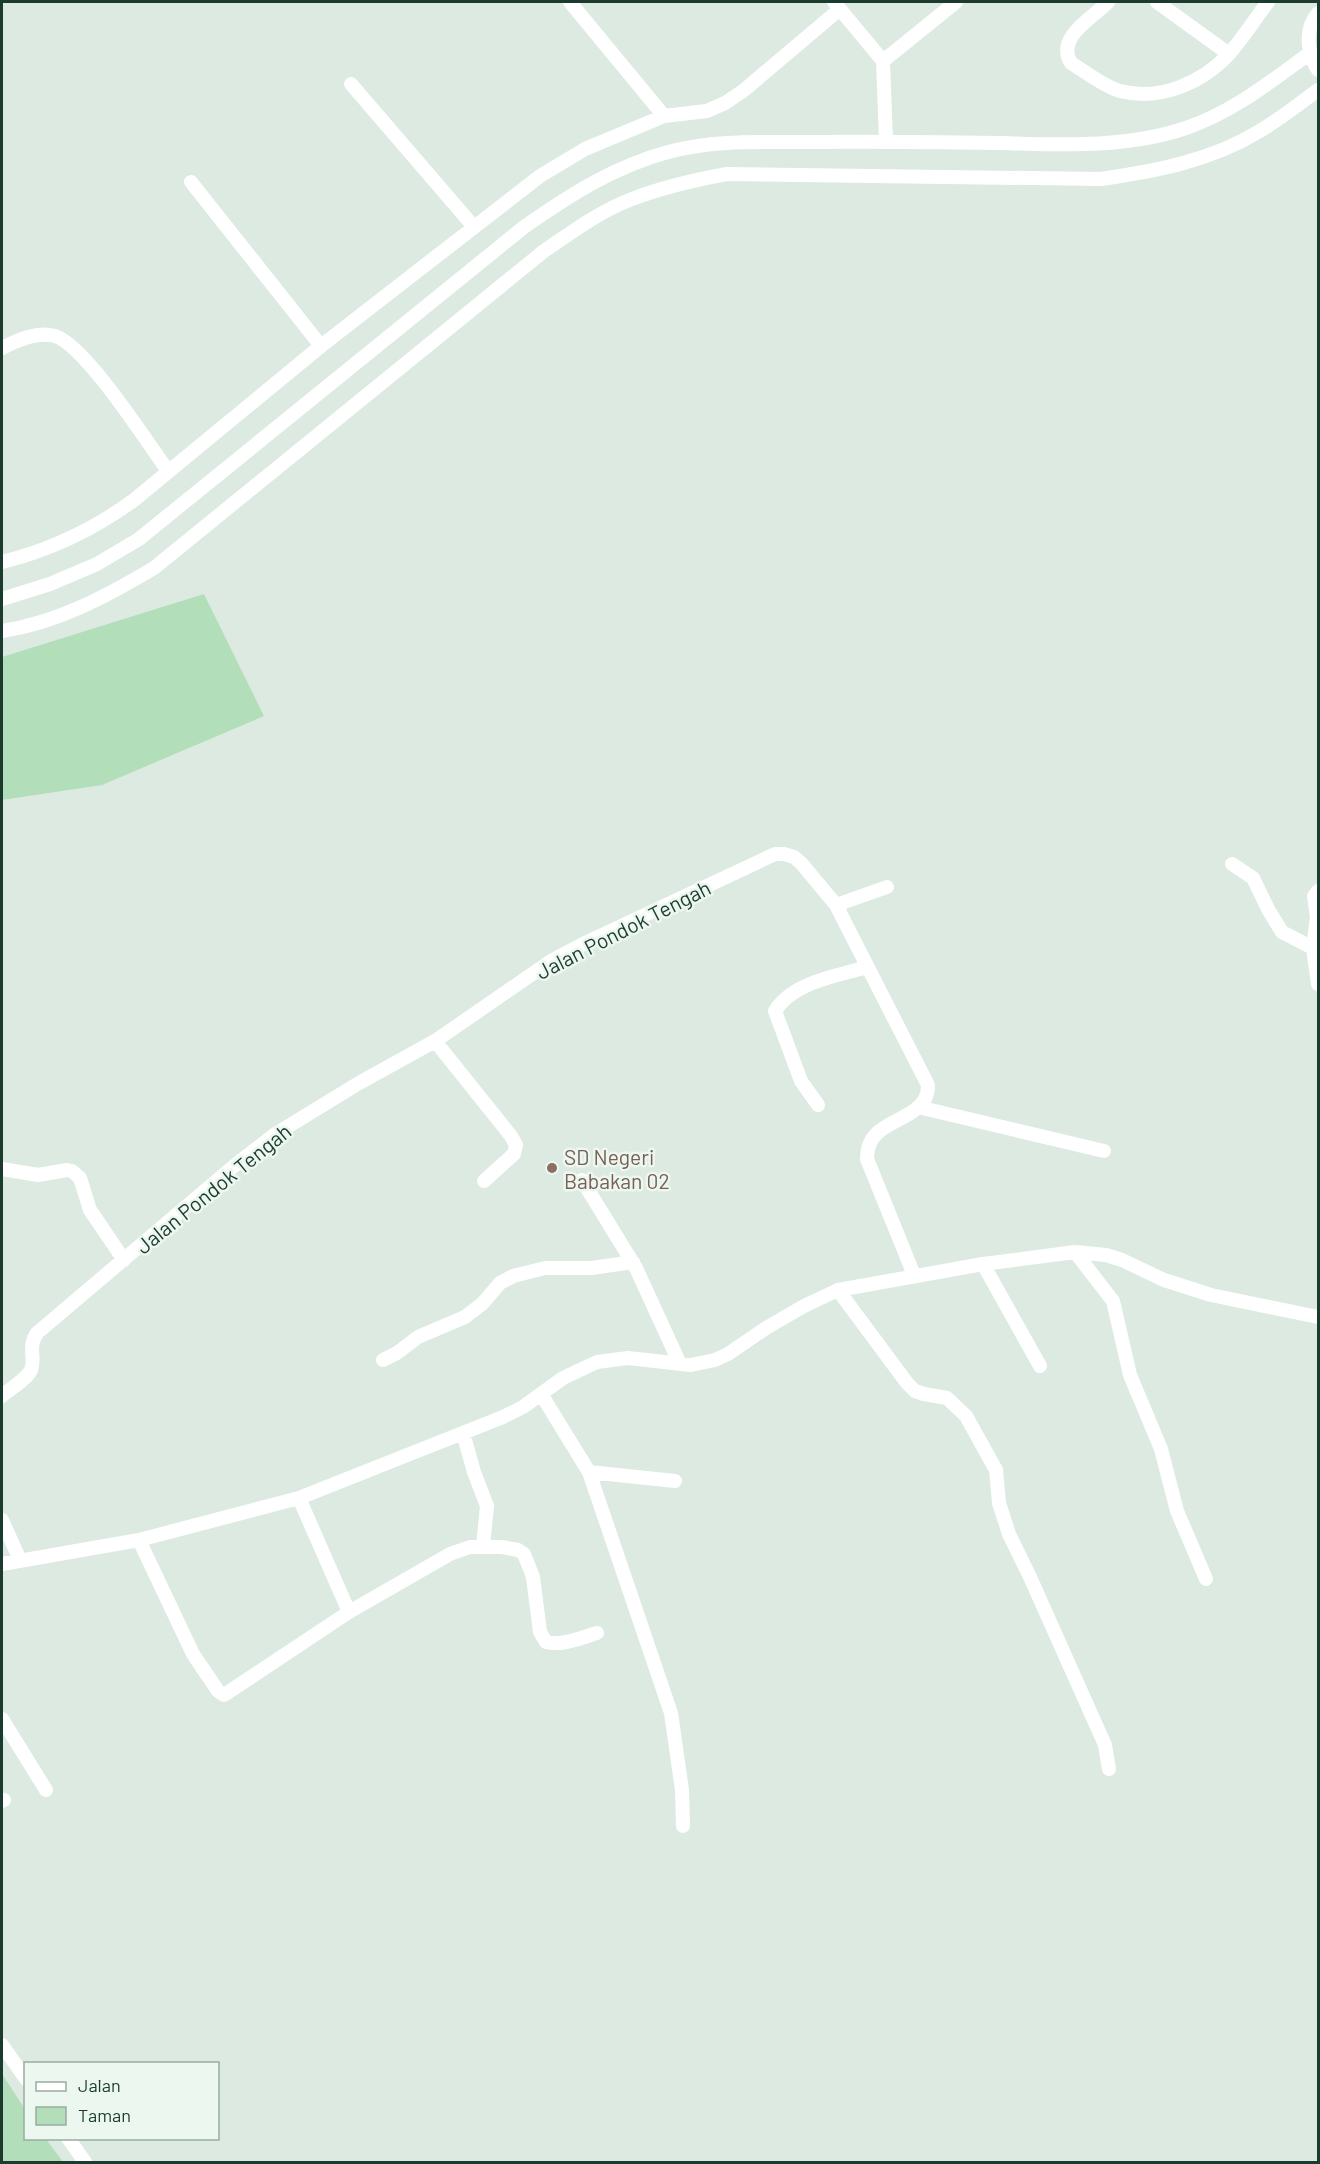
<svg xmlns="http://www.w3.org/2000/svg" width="1320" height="2164" viewBox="0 0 1320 2164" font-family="Barlow,sans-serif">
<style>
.green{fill:#b2dfb9}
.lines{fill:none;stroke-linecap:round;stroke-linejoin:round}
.minor{stroke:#fff;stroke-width:14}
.education-dot{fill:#8d6e63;stroke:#ecf7f0;stroke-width:2}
.labels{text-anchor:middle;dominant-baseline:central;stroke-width:5;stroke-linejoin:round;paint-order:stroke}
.street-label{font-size:21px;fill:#1c3b2f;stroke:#ecf7f0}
.education-label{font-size:21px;fill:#785e54;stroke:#ecf7f0;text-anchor:start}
</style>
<rect width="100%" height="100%" fill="#dceae2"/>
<path class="green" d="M204 594 264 716 102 785 2 800V657Z
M2 2074 25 2109 26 2138 46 2139 63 2162H2Z"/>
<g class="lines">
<path class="minor" d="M570 2 664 116
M834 2 883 61 886 141
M1108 2C1093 18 1055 37 1071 63 1086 72 1103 86 1120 91 1159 101 1201 84 1229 54 1243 38 1255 19 1268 2
M1157 2 1229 54
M1318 13C1304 29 1307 53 1318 70
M883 61 956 2
M351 84 474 227
M191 182 321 346
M2 348C17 340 37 331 55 336 85 345 147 442 168 471
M2 562C51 550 93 530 134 500L321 346 540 176 585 149 664 116 707 111 725 103 743 91 840 9
M2 599 50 584 97 564 139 539 524 227C570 195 613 167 668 152 712 140 758 142 803 142 869 141 936 142 1002 143 1064 145 1127 148 1186 128 1233 112 1270 82 1310 53
M2 631C57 623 107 596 154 568L544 251C572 232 600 211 632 199 663 187 694 180 727 174L1101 179C1156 171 1210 161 1258 132 1279 120 1299 104 1318 90
M1232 864 1253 878 1269 911 1282 932 1313 948
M1318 891 1314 896 1317 917 1313 948 1318 984
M836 905 887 887
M435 1041 511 1136 516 1145 514 1154 484 1181
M818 1105 801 1081 775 1011C793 982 837 976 867 967
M918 1107 1104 1151
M2 1169 38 1175 67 1170 72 1171 80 1178 90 1210 124 1260
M582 1180 636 1268 680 1364
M1075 1252 1113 1301 1130 1375 1161 1449 1177 1511 1206 1579
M983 1264 1040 1366
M838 1290 907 1383 915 1391 924 1394 947 1398 966 1416 996 1470 999 1503 1009 1534 1030 1577 1105 1745 1109 1769
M383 1360 397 1353 418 1337 465 1317 483 1303 500 1283 513 1276 545 1268H592L633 1262
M541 1394 589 1472 671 1713 682 1790 683 1826
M2 1396C10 1389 26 1380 31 1370 36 1357 27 1348 37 1333L234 1166 274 1135 359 1083 435 1041 551 961 587 942 775 854H784L794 857 802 864 836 905 928 1085C928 1089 927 1095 925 1099 910 1124 866 1121 867 1159L914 1275
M463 1433 474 1472 487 1506 483 1546
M589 1472 675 1481
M299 1498 349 1612 450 1554 470 1547H502L518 1550 524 1554 533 1577 540 1632 546 1642C563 1646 580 1638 597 1633
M2 1520 20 1560
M139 1540 193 1654 218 1691 224 1695 349 1612
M2 1564 139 1540 299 1498 503 1417 523 1407 563 1378 597 1362 628 1358 691 1365 715 1360 728 1354 766 1328 804 1306 838 1290 983 1264 1075 1252 1106 1255 1122 1260 1164 1280 1211 1295 1318 1317
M2 1719 46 1790
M2 1801 4 1800
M2 2045 26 2079
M68 2138 85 2162"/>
</g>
<circle class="education-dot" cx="552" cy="1168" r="6"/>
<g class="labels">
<g class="street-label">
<text transform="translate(623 929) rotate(-27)">Jalan Pondok Tengah</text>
<text transform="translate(213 1188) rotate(-39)">Jalan Pondok Tengah</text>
</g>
<g class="education-label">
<text x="564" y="1156">SD Negeri<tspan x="564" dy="24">Babakan 02</tspan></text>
</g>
</g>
<rect width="1320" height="2164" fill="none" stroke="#1c3b2f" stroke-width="6"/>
<rect x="24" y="2062" width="195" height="78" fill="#ecf7f0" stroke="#99aca3" stroke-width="1.5"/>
<rect x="36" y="2082" width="30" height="9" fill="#ffffff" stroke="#99aca3" stroke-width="1.5"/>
<text x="78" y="2092" font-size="18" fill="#1c3b2f">Jalan</text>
<rect x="36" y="2107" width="30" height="18" fill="#b2dfb9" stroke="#99aca3" stroke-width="1.5"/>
<text x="78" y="2122" font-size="18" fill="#1c3b2f">Taman</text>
</svg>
